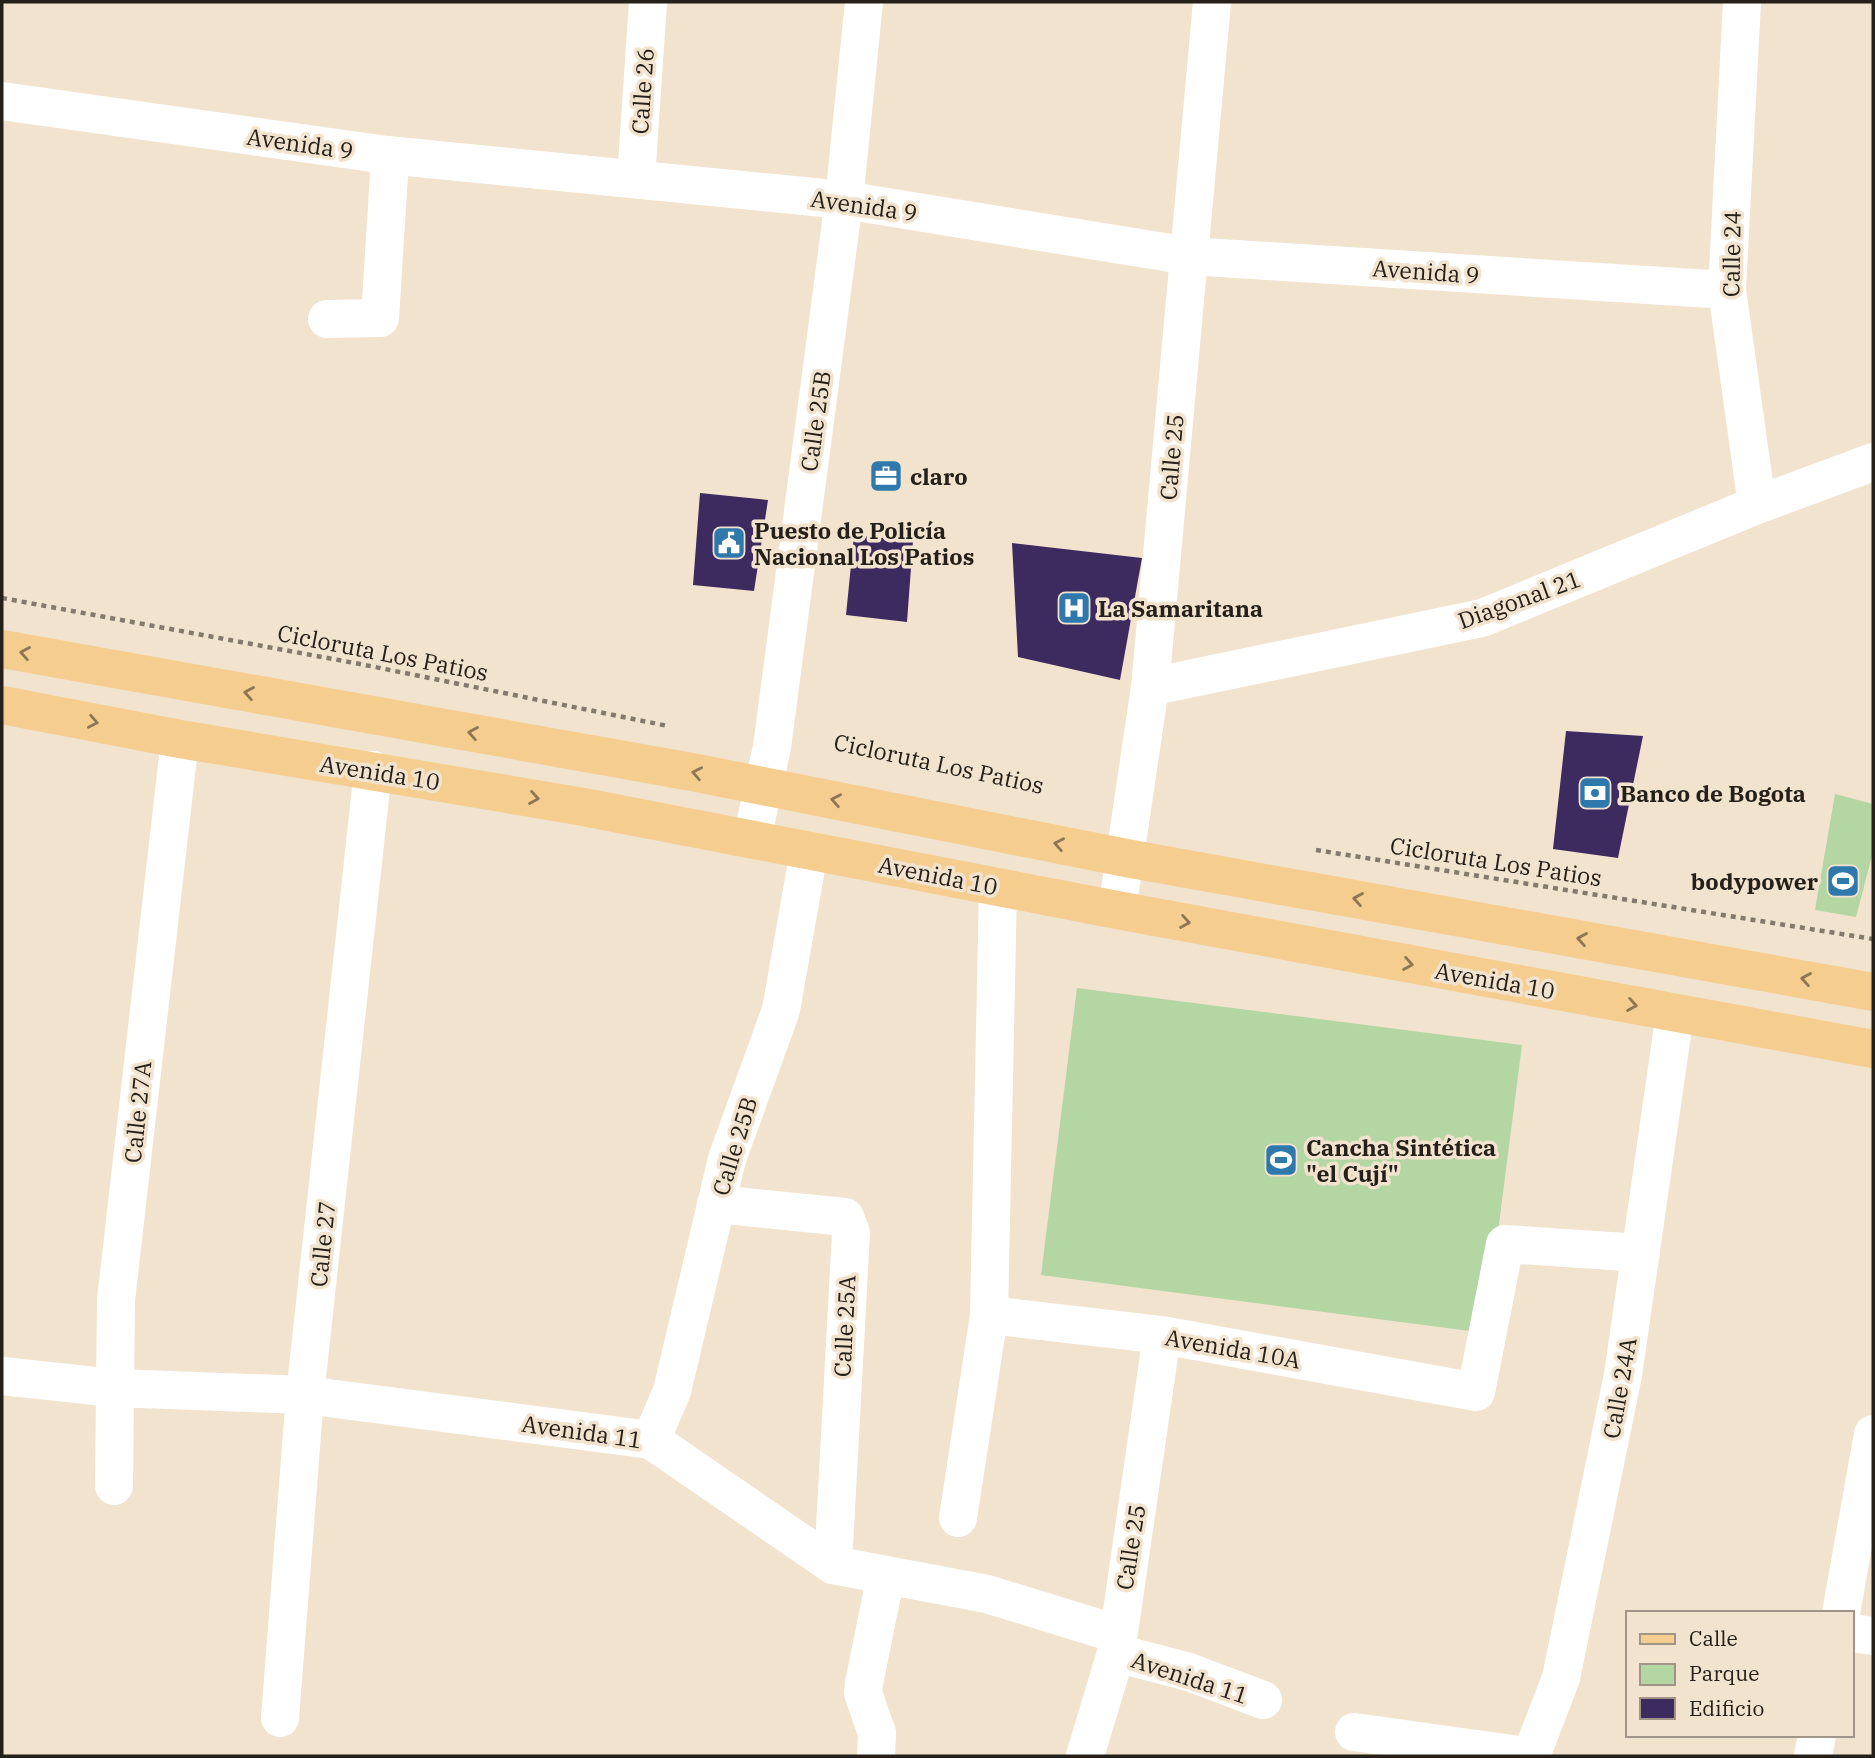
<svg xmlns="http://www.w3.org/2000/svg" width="1875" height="1758" viewBox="0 0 1875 1758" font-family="'IBM Plex Serif',serif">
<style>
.green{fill:#b3d6a2}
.building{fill:#3d2a5e}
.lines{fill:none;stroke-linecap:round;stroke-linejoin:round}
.path{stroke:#83796c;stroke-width:4.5;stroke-dasharray:5 5;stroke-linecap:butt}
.minor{stroke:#fff;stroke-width:38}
.major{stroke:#f4cd8f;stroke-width:38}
.oneway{stroke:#8c7654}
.labels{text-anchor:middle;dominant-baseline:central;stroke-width:7;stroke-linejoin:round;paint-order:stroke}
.street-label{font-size:23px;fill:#252019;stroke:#f2e3cf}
.poi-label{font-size:23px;font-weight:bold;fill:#252019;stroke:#f2e3cf;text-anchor:start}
</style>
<rect width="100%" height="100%" fill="#f2e3cf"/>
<path class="green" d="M1835 794 1873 804V852L1856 917 1815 910Z
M1077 988 1522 1045 1485 1333 1041 1275Z"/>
<path class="building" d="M700 493 768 500 754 591 693 585Z
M854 535 913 541 907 622 846 615Z
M1012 543 1142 558 1120 680 1018 657Z
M1566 731 1643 736 1618 858 1553 849Z"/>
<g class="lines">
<path class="path" d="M2 598 360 664 668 726
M1316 850 1873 939"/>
<path class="minor" d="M1742 2 1727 290 1757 505
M2 101 387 155 844 200 1189 256 1727 290
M636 179 648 2
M327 319 380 318 389 175 387 155
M1150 687 1482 618 1757 505 1873 462
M752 839 772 747 844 200 864 2
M1117 910 1150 687 1212 2
M716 1204 845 1217 851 1233 833 1565
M989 1315 1162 1335 1476 1392 1505 1244 1641 1253
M2 1376 114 1388 305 1395 651 1440 833 1565 987 1594 1117 1634
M651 1440 672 1391 727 1159 781 1010 809 851
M114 1486 116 1300 180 739
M958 1518 989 1315 998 887
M1841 1613 1873 1434
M1852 1633 1873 1636
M1116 1653 1189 1672 1263 1700
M280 1718 305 1395 373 770
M1354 1732 1526 1756
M876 1756 877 1733 863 1693 864 1683 886 1575
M1085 1756 1116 1653 1162 1335
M1531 1756 1561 1678 1623 1375 1675 1013
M1813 1756 1817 1735"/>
<path class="major" d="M2 649 692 772 1126 858 1873 992
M2 705 180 739 578 806 1117 910 1873 1049"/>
</g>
<defs><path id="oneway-chevron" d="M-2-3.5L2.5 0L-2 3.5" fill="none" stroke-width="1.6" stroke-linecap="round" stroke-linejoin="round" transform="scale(1.75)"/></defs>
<g class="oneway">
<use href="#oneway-chevron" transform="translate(25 653) rotate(-170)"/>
<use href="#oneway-chevron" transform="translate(249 693) rotate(-170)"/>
<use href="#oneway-chevron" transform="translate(93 722) rotate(11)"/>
<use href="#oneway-chevron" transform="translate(473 733) rotate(-170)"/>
<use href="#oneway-chevron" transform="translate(697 773) rotate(-169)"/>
<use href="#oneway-chevron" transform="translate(534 798) rotate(10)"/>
<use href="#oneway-chevron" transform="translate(836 800) rotate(-169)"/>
<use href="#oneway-chevron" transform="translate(1059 844) rotate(-169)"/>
<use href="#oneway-chevron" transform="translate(1358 899) rotate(-170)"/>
<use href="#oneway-chevron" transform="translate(1185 922) rotate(10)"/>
<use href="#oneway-chevron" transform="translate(1582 939) rotate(-170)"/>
<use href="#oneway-chevron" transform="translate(1408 964) rotate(10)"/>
<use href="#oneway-chevron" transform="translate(1806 979) rotate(-170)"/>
<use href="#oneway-chevron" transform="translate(1632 1005) rotate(10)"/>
</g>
<defs>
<symbol id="office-square" viewBox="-11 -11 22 22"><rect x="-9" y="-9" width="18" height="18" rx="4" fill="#2f78ac" stroke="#f2e3cf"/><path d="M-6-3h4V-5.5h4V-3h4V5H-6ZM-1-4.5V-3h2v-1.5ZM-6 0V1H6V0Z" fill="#fff"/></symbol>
<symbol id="civic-square" viewBox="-11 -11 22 22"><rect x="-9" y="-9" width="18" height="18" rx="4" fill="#2f78ac" stroke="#f2e3cf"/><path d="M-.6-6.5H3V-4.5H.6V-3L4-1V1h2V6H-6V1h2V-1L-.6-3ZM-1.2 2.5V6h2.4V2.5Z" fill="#fff"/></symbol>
<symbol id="hospital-square" viewBox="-11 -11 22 22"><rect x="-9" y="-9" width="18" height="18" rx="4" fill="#2f78ac" stroke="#f2e3cf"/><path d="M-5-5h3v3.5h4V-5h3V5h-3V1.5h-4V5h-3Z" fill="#fff"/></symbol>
<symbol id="bank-square" viewBox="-11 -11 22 22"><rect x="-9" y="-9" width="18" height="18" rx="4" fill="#2f78ac" stroke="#f2e3cf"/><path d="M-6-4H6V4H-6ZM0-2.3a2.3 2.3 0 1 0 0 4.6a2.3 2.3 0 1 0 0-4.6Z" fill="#fff"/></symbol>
<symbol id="stadium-square" viewBox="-11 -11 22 22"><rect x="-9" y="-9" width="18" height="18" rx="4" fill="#2f78ac" stroke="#f2e3cf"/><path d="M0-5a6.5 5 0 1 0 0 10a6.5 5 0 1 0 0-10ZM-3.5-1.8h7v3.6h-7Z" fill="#fff"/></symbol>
</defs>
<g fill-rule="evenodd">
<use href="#office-square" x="867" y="457" width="38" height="38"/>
<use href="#civic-square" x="710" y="524" width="38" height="38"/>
<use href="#hospital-square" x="1055" y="589" width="38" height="38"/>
<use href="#bank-square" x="1576" y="774" width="38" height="38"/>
<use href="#stadium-square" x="1824" y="862" width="38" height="38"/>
<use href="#stadium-square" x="1262" y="1141" width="38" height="38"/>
</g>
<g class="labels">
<g class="street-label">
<text transform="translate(642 91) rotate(-86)">Calle 26</text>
<text transform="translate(300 143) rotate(8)">Avenida 9</text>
<text transform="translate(864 205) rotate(8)">Avenida 9</text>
<text transform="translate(1731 254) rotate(-89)">Calle 24</text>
<text transform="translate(1426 271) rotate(4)">Avenida 9</text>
<text transform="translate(815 421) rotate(-82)">Calle 25B</text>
<text transform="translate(1171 457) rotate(-85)">Calle 25</text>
<text transform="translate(1519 599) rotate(-20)">Diagonal 21</text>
<text transform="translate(383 652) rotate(11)">Cicloruta Los Patios</text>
<text transform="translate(939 763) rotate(12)">Cicloruta Los Patios</text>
<text transform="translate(380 772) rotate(9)">Avenida 10</text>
<text transform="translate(1496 861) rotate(9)">Cicloruta Los Patios</text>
<text transform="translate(938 875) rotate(11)">Avenida 10</text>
<text transform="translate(1495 980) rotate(10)">Avenida 10</text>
<text transform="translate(137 1112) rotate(-84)">Calle 27A</text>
<text transform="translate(734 1146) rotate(-73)">Calle 25B</text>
<text transform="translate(322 1244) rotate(-84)">Calle 27</text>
<text transform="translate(844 1326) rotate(-87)">Calle 25A</text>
<text transform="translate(1233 1348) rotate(10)">Avenida 10A</text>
<text transform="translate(1619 1388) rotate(-80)">Calle 24A</text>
<text transform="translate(582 1431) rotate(8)">Avenida 11</text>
<text transform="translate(1130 1547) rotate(-81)">Calle 25</text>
<text transform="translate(1190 1677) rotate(18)">Avenida 11</text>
</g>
<g class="poi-label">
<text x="910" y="476">claro</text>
<text x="754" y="530">Puesto de Policía<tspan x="754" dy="26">Nacional Los Patios</tspan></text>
<text x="1098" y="608">La Samaritana</text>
<text x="1620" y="793">Banco de Bogota</text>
<text x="1818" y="881" text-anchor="end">bodypower</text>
<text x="1306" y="1147">Cancha Sintética<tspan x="1306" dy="26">"el Cují"</tspan></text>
</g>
</g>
<rect width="1875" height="1758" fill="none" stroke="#252019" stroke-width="7"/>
<rect x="1626" y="1611" width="228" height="126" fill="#f2e3cf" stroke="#a09586" stroke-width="2"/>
<rect x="1640" y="1634" width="35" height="10" fill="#f4cd8f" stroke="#a09586" stroke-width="2"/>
<text x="1689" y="1646" font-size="21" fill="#252019">Calle</text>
<rect x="1640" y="1664" width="35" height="21" fill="#b3d6a2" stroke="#a09586" stroke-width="2"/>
<text x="1689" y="1681" font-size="21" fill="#252019">Parque</text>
<rect x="1640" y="1698" width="35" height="21" fill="#3d2a5e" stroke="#a09586" stroke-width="2"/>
<text x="1689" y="1716" font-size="21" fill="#252019">Edificio</text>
</svg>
